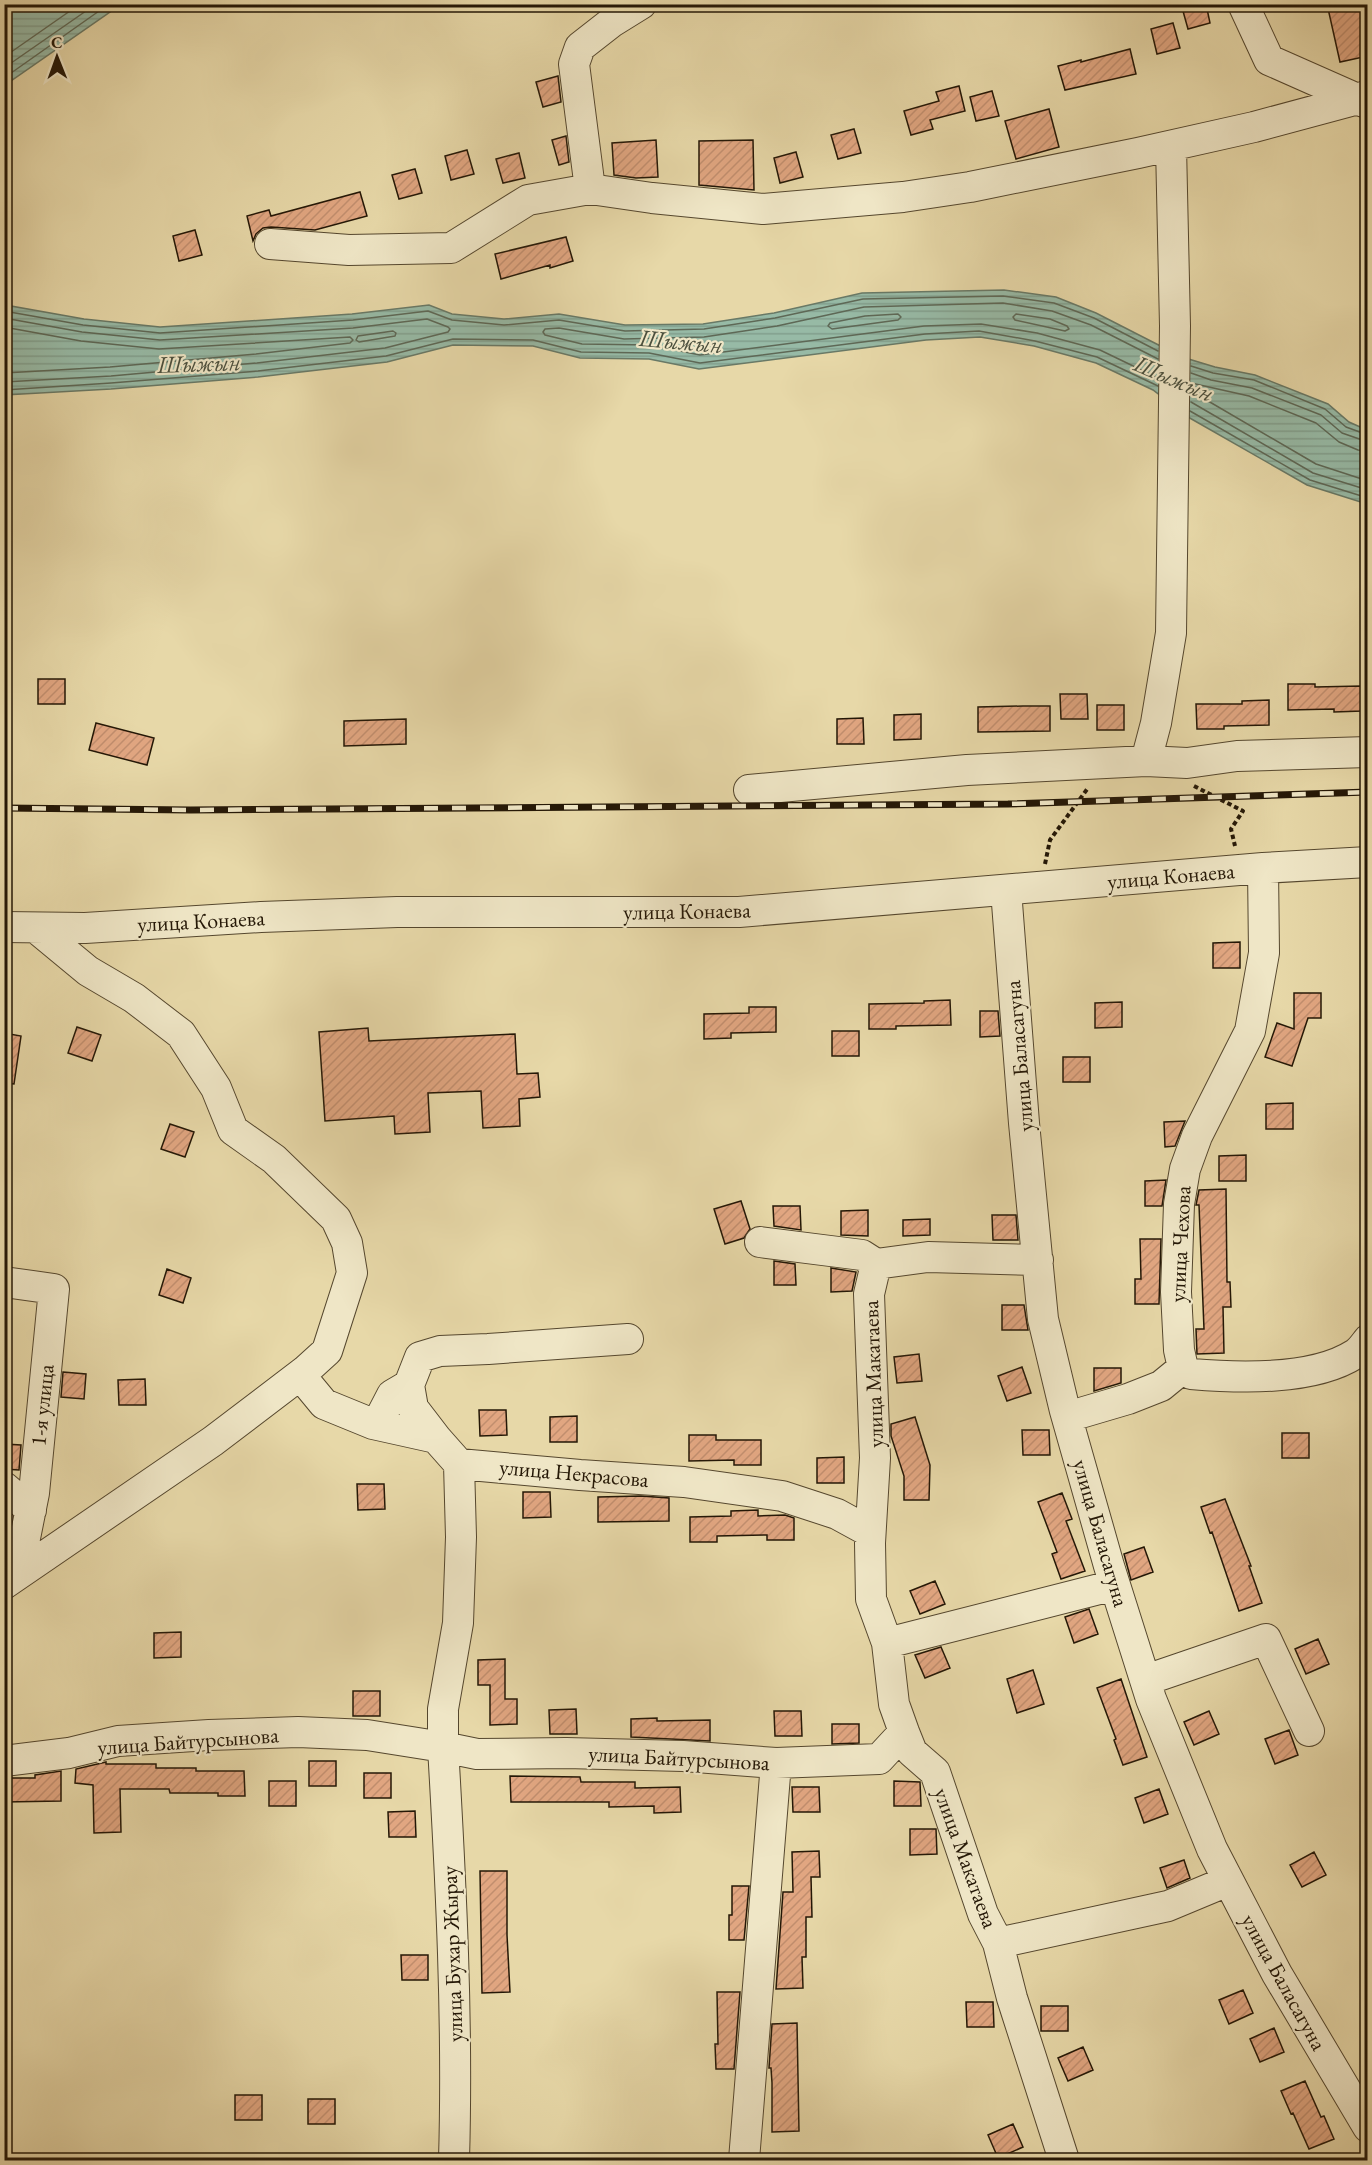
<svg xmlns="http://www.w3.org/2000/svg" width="1372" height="2165" viewBox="0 0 1372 2165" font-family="'EB Garamond',serif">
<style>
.water{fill:url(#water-rules);stroke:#697966;stroke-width:1.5}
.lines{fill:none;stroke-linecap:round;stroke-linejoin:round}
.shore{stroke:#5e6856;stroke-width:1.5}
.building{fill:url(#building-hatch);stroke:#241706;stroke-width:1.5}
.minor-casing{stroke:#55472e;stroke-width:32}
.path{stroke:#241706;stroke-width:4;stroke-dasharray:4.5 3;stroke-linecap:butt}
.minor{stroke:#efe6c6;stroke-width:30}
.rail-casing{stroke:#241706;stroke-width:7}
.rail{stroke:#efe6c6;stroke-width:4.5;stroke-dasharray:14;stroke-linecap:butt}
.labels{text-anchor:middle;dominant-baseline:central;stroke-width:4.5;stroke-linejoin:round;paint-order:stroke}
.street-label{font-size:22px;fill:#241706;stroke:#efe6c6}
.water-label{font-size:24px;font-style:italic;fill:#4c503e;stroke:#efe6c6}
</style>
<defs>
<pattern id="water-rules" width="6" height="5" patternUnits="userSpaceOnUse" patternTransform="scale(1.5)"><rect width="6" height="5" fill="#97baa6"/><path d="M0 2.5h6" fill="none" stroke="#829f8d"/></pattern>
<pattern id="building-hatch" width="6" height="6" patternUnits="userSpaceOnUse" patternTransform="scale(1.5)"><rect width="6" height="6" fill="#e1a681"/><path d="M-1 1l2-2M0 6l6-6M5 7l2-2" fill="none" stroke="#c18e6e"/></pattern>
</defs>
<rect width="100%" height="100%" fill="#e7d8a8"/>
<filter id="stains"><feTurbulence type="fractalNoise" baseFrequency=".00333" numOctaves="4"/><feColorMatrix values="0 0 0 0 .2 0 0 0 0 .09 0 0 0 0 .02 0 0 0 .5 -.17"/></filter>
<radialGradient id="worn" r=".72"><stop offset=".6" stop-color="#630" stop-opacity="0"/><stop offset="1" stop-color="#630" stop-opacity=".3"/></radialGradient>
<path class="water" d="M5 4H120V5L5 85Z
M1004 290 1056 297 1096 313 1182 357 1215 367 1255 375 1328 404 1349 422 1367 430V504L1307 485 1188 417 1153 390 1096 363 1034 346 980 337 926 340 699 369 649 359 580 358 533 346 453 345 387 362 258 377 111 389 5 395V305L84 319 160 327 352 314 429 305 452 314 504 319 559 314 625 325 703 324 774 313 862 293Z"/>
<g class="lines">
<path class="shore" d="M4 57 80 4
M4 68 96 4
M4 78 109 4
M4 311 83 325 160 333 353 320 428 311 452 320 504 325 559 320 625 331 704 329 775 318 863 299 1003 296 1054 303 1094 318 1158 351
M898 314 901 317 898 320 832 329 828 326 830 323 865 316Z
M1016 314 1050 319 1067 326 1069 329 1065 331 1015 320 1013 317Z
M4 318 82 332 160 340 353 328 427 319 448 327 450 329 448 332 385 348 257 363 111 376 4 382
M4 327 81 341 159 349 350 337 353 340 350 343 256 354 110 367 4 373
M393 331 396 333 395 336 359 342 356 340 358 336Z
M1191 366 1213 373 1254 380 1325 409 1346 427 1368 435
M1191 373 1211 380 1252 388 1321 415 1342 433 1368 442
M1158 378 1100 350 1037 333 981 324 924 326 700 355 650 345 582 344 545 335 543 332 545 329 559 328 624 339 704 337 777 326 864 307 1003 303 1052 311 1091 325 1158 359
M1191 383 1249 396 1316 423 1339 442 1358 450 1368 451
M4 390 111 383 258 371 386 356 453 339 533 340 581 352 649 353 700 363 925 334 979 331 1035 341 1097 357 1158 386
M1191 391 1316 464 1368 481
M1191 402 1313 473 1368 490
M1190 411 1310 480 1368 498"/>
</g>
<path class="building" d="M1181 4H1206L1210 23 1188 29Z
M1327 4H1368V56L1340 62Z
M1173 23 1180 48 1157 54 1151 29Z
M1130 49 1136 74 1065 90 1058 66 1081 60V62Z
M558 76 561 102 543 107 536 82Z
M959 86 965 111 930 120 933 129 911 135 904 111 939 101 936 92Z
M992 91 999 116 976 121 970 97Z
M1049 109 1059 147 1016 159 1005 121Z
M854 129 861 153 838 159 831 135Z
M566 136 569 162 559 165 552 140Z
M656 140 658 177 636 178 614 175 612 143Z
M753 140 754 190 699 185V141Z
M467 150 474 174 451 180 445 156Z
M796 152 803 177 780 183 774 158Z
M519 153 525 178 503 183 496 159Z
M415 169 422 193 399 199 392 175Z
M360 192 367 216 315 230 271 227 263 228 256 234 253 241 247 216 269 210 271 216Z
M195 230 202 255 179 261 173 236Z
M566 237 573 261 550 268V265L501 279 495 254Z
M38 679H65V704H38Z
M1288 684H1315V687L1361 686 1362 711 1334 712V709L1288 710Z
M1060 694H1087L1088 719H1061Z
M1269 700V725L1224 726V729H1197L1196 704H1242V701Z
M1097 705H1124V730H1097Z
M1023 706H1050V731L978 732V707Z
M921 714V739L894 740V715Z
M863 718 864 744H837V719Z
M406 719V744L344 746V721Z
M96 723 154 738 147 765 89 750Z
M1240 942V968H1213V943Z
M1294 993H1321V1018H1308L1292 1066 1265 1057 1277 1023 1294 1029Z
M950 1000 951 1025 896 1026V1029H869V1004L924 1003V1001Z
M1122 1002V1027L1095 1028V1003Z
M749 1007H776V1032L731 1033V1038L704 1039V1014L749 1013Z
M980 1011H998L1000 1036 980 1037Z
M77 1027 101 1035 92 1061 68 1053Z
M368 1028 369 1041 515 1034 517 1074 538 1073 540 1097 519 1099 520 1126 483 1128 481 1091 428 1093 430 1132 395 1134 394 1116 325 1121 319 1032Z
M832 1031H859V1056H832Z
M4 1033 21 1036 14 1084 4 1083Z
M1063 1057H1090V1082H1063Z
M1293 1103V1129H1266V1104Z
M1185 1121 1175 1146 1165 1147 1164 1122Z
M170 1124 194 1132 185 1157 161 1149Z
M1246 1155V1181H1219V1156Z
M1166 1180 1162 1206H1145V1181Z
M1226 1189 1227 1282H1230L1231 1307H1223L1224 1353 1197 1354 1196 1329H1204L1199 1205H1196L1199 1190Z
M741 1201 750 1229 744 1238 725 1244 714 1209Z
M773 1206H800L801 1230 774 1226Z
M868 1210V1236L841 1235V1211Z
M992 1215H1016L1018 1240H993Z
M930 1219V1235L903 1236V1220Z
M1140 1239H1161L1159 1304H1135V1279H1141Z
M774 1261 795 1264 796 1285H774Z
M831 1268 856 1272 852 1291 831 1292Z
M167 1269 191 1278 183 1303 159 1295Z
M1002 1305H1024L1028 1330H1002Z
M919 1354 922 1381 897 1383 894 1357Z
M1022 1367 1031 1393 1007 1401 998 1376Z
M1094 1368H1121V1383L1094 1391Z
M63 1372 86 1374 84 1399 61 1397Z
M145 1379 146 1405H119L118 1380Z
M479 1410H506L507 1435 480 1436Z
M577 1416V1442H550V1417Z
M915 1417 930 1465 929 1500H904V1476L891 1436V1424Z
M1022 1430H1049L1050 1455H1023Z
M1282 1433H1309V1458H1282Z
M689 1435H716V1440H761V1465H734V1460L689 1461Z
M4 1444 21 1445 19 1470 4 1469Z
M844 1457V1483H817V1458Z
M357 1484H384L385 1509 358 1510Z
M523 1492H550L551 1517 523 1518Z
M1062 1493 1072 1519 1066 1521 1085 1571 1061 1579 1052 1554 1057 1552 1038 1502Z
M641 1496 669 1498V1521L598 1522V1497Z
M1225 1499 1251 1566H1249L1262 1603 1239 1611 1212 1532 1210 1533 1201 1507Z
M758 1510V1516L785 1515 794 1518V1540H767V1535L717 1536V1542H690V1517L731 1516V1511Z
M1144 1547 1153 1572 1131 1580 1124 1554Z
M935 1581 945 1604 920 1614 910 1591Z
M1089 1609 1098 1634 1074 1643 1065 1617Z
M181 1632V1657L154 1658V1633Z
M1318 1639 1329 1664 1306 1674 1295 1649Z
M941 1647 950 1668 925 1678 915 1655Z
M505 1659V1699H517V1724L490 1725V1685H478V1660Z
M1033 1670 1044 1704 1017 1713 1007 1679Z
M1121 1679 1147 1757 1123 1765 1114 1740 1116 1739 1097 1688Z
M353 1691H380V1716H353Z
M576 1709 577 1734H550L549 1710Z
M774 1711H801L802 1736H775Z
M1209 1711 1219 1734 1194 1745 1184 1722Z
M657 1718V1721L710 1720V1741L631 1737V1719Z
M832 1724H859V1743L832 1744Z
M1289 1730 1298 1755 1275 1764 1265 1739Z
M309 1761H336V1786H309Z
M106 1762V1764H156V1768H196V1771H244L245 1796H218V1793H170L169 1789H120L121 1832 94 1833 93 1785 75 1783 76 1769Z
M61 1771V1801L4 1802V1778H35V1775Z
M364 1773H391V1798H364Z
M510 1776 580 1777 581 1782H635V1788L680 1787 681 1812 654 1813V1806L609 1807V1802H511Z
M269 1781H296V1806H269Z
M894 1781 920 1782 921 1806H894Z
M792 1787H819L820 1812H793Z
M1159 1789 1168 1814 1144 1823 1135 1798Z
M415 1811 416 1837H389L388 1812Z
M910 1829H936L937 1854 910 1855Z
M819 1851 820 1877H811L812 1917H806V1957H802L803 1988 776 1989 783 1892H793L792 1852Z
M1314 1852 1326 1875 1302 1887 1290 1865Z
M1184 1860 1190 1878 1167 1888 1160 1868Z
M480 1871H507V1935L510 1992 482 1993Z
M732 1886H749L744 1940H729V1915H732Z
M401 1955H428V1980H402Z
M1243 1990 1253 2013 1229 2024 1219 2000Z
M717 1992H740L734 2069H716L715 2044H718Z
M966 2002H993L994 2027H967Z
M1041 2006H1068V2031H1041Z
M797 2023 799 2131 772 2132V2083L771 2068H769L772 2024Z
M1274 2028 1284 2052 1260 2062 1250 2039Z
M1083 2047 1093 2070 1068 2081 1058 2058Z
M1305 2081 1321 2117 1324 2116 1334 2139 1309 2149 1293 2113 1291 2114 1281 2091Z
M235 2095H262V2120H235Z
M308 2099H335V2124H308Z
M1013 2124 1023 2147 998 2158 988 2135Z"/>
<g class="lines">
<defs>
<path id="minor" d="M1243 4 1269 60 1364 102
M590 189 574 64 580 47 612 22 641 4
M270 244 349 250 451 248 528 200 590 189 652 198 763 209 903 197 970 187 1138 153 1254 127 1358 99 1368 95
M1146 761 1156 723 1171 633 1175 326 1171 146
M749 790 967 770 1146 761 1187 763 1237 756 1368 752
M1263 868 1264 953 1250 1031 1197 1136 1185 1169 1179 1204 1176 1292 1179 1350 1183 1368 1191 1374C1239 1378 1313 1381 1355 1354 1360 1351 1364 1345 1368 1340
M1006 890 1024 1123 1043 1319 1065 1411 1109 1566 1151 1699 1212 1849 1277 1974 1368 2127
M4 927 85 928 261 917 397 912H739L1263 868 1368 862
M760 1242 862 1255 876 1264
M4 1282 54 1289 34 1493 24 1543 4 1561
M300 1375 324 1404 373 1424 436 1438 459 1464 580 1475 684 1482 782 1496 837 1514 870 1532
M1067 1417 1128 1399 1161 1386 1183 1368
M377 1424 392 1395 409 1385
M436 1438 413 1408 409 1385 420 1357 440 1351 488 1349 628 1339
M459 1464 461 1537 458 1623 443 1709V1747L477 1754 566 1753 683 1756 776 1763 879 1759 904 1732
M4 1487 31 1510
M4 1584 213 1441 305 1371 327 1351 352 1273 347 1243 336 1219 274 1159 233 1130 216 1088 181 1034 134 998 88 971 36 928
M887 1643 871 1599 870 1543 875 1458 869 1294 876 1264 928 1257 1038 1260
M1146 1680 1266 1639 1309 1731
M4 1761 69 1753 118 1741 209 1735 298 1732 367 1735 443 1747C451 1884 458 2023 454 2160
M998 1943 983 1914 935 1772 912 1752 904 1732 894 1704 887 1643 1115 1585
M744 2160 776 1763
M1064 2160 1012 1998 998 1943 1168 1906 1228 1881"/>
</defs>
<use href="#minor" class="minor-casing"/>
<path class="path" d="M1194 786 1243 811 1231 829 1235 846
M1045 864 1050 840 1088 788"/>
<use href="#minor" class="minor"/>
<defs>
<path id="rail" d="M4 808 190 810 1008 804 1368 792"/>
</defs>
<use href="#rail" class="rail-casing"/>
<use href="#rail" class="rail"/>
</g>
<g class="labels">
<g class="street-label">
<text transform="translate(1171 876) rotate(-5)">улица Конаева</text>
<text transform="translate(687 911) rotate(-1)">улица Конаева</text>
<text transform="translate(201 921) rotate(-3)">улица Конаева</text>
<text transform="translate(1019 1056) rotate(-95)">улица Баласагуна</text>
<text transform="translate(1180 1244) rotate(-87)">улица Чехова</text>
<text transform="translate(873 1374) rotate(-92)">улица Макатаева</text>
<text transform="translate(42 1405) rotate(-84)">1-я улица</text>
<text transform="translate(574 1473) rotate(5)">улица Некрасова</text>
<text transform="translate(1101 1533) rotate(74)">улица Баласагуна</text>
<text transform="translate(188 1741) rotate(-4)">улица Байтурсынова</text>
<text transform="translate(679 1758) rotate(3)">улица Байтурсынова</text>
<text transform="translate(966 1858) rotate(70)">улица Макатаева</text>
<text transform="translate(452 1954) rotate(-92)">улица Бухар Жырау</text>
<text transform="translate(1284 1982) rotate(61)">улица Баласагуна</text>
</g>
<g class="water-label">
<text transform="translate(681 341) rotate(5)">Шыжын</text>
<text transform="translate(199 363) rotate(-2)">Шыжын</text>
<text transform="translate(1174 378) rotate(23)">Шыжын</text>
</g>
</g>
<rect width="1372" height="2165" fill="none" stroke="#e7d8a8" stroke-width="24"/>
<rect x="6" y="6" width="1360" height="2153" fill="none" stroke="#241706" stroke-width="3"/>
<rect x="12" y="12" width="1348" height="2141" fill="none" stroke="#241706" stroke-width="1.5"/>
<g transform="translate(57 57) rotate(359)" stroke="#efe6c6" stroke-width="4.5" paint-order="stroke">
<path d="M0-4.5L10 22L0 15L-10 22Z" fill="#241706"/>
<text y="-9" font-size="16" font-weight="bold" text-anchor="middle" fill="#241706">С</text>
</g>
<rect width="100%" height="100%" filter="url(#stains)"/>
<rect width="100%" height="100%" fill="url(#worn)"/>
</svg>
